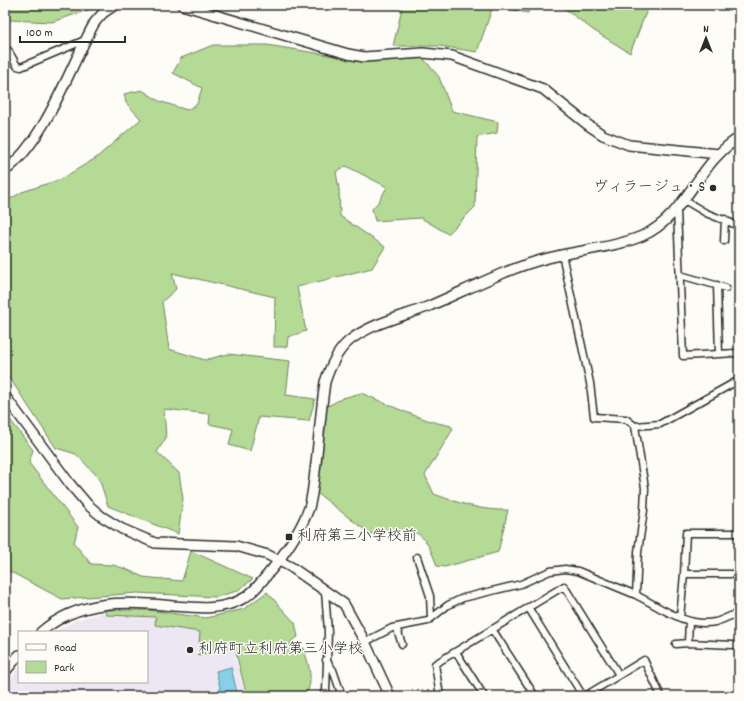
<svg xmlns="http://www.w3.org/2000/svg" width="744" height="701" viewBox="0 0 744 701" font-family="Dekko,'Klee One',sans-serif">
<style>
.built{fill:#ece7f2}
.green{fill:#b4da95;stroke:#708260}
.water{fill:#86d1e7;stroke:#628f9c}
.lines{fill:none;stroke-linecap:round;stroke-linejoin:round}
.street-casing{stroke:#2b2b2b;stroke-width:9}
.secondary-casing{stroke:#2b2b2b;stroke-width:12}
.street{stroke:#fdfcf7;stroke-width:6}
.secondary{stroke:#fdfcf7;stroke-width:9}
.poi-dot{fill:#2b2b2b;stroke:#fdfcf7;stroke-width:1.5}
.labels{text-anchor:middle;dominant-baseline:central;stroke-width:3;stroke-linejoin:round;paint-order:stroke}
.poi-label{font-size:15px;fill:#2b2b2b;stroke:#fdfcf7;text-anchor:start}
</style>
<rect width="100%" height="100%" fill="#fdfcf7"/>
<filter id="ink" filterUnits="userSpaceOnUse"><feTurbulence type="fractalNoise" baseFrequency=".025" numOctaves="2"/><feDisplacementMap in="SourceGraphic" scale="8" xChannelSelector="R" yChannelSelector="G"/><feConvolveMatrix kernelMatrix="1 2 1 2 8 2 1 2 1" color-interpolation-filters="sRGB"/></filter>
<g filter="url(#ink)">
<path class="built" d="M108 611 206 618 224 616 246 696H12L6 686 19 667V682H147V632H53L76 620Z"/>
<path class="green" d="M5 5H103L52 22 10 20 5 27Z
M403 5H530L528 13 493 6 477 52 440 46H393Z
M560 5H649L630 53 593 30Z
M213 45H267L365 61 423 58 439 77 452 111 498 122 497 133 477 137 475 207 448 234 421 218 375 221 372 209 379 201 387 187 346 166 336 172 339 189 340 216 385 247 372 268 297 287 306 331 288 337 287 347H274L275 297 172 273 176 289 162 302 169 349 205 360 228 354 290 361 286 395 315 399 309 421 259 417 250 451 229 445 233 429 209 424 210 414 164 409 166 438 157 452 179 473 183 499 178 534 108 506 99 478 76 454 56 448 11 380 5 375V202L22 192 61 179 96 158 141 119 126 103 124 94 142 90 159 101 187 110 197 104 202 88 173 73 181 58Z
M361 393C393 406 416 419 451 426L453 429 425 475 434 494C459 503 481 511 508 510L498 552 445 567 437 566C421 521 411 530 370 534L317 493 324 408 343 398Z
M5 413 33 450 29 463 78 527 74 543 91 564 113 565 126 569 143 577 182 581 191 551 253 579 237 591 216 597 137 593 62 599 5 569Z
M267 592 295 623 298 637 293 640 290 644 293 651 304 648C308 665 315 680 305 696H247L234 646 198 655 200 632 155 625 156 617 106 615 105 610H149L206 618 244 609Z"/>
<path class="water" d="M231 667 237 693 222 696 216 671Z"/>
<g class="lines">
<defs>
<path id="street" d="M8 50 17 66 21 67 85 40
M684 200 706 213 739 226
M677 210 683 356 736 353
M724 241 725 219
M562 254 590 383 594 417 626 419 635 426
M680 275 726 288
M717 285 719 354
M739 380 660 424 635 426 645 488 644 510 638 552 636 595C660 607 687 628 715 622 723 620 731 615 739 613
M739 533H686L684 574H739
M417 557 430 596 431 618
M528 607 583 696
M680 618 684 574
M396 627 402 644
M492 629 535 696
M365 642 392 628 428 621 448 605 463 598 521 584 550 571 565 569 578 571 636 595
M688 643 733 645
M676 644 688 643 689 621
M456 652 484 696
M326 660 333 670 342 696
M321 696 326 692 328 632 325 591
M440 696 435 664 564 586 619 675
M585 696 644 660 661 696"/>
<path id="secondary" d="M182 5 348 54 364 57 423 53 452 56 543 89 588 125 603 135 629 145 719 154
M5 171C47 138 69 68 95 22L103 13 115 5
M5 396 70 484 87 504 101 516 122 529 155 543 236 546 268 555 291 567 344 604 365 642 390 696
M41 632C79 599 126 601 173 606 197 608 222 611 244 598 256 591 264 578 273 568 287 550 301 530 309 508 313 494 314 478 316 463 319 436 321 409 325 382 330 367 337 351 349 341 371 323 402 317 427 307 467 290 505 269 548 258 578 250 614 248 642 236 687 216 698 162 739 138
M5 672 19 655"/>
</defs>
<use href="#street" class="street-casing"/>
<use href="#secondary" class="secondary-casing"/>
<use href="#street" class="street"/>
<use href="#secondary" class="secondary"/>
</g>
</g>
<g class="poi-dot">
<circle cx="713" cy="188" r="4"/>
<rect x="285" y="533" width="8" height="8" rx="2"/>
<circle cx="190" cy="650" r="4"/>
</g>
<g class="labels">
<g class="poi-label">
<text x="705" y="188" text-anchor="end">ヴィラージュ・S</text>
<text x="297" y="537">利府第三小学校前</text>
<text x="198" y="650">利府町立利府第三小学校</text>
</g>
</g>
<rect width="744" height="701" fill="none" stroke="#fdfcf7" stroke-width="20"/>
<rect x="10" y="10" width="724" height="681" fill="none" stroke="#2b2b2b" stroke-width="1.5" filter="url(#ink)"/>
<rect x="18" y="631" width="130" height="52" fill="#fdfcf7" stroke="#a9a8a5"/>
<rect x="26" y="644" width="20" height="6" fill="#fdfcf7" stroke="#a9a8a5"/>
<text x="54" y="651" font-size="12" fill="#2b2b2b">Road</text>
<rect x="26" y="661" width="20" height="12" fill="#b4da95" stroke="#a9a8a5"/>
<text x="54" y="671" font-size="12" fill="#2b2b2b">Park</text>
<g transform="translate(706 38)" stroke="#fdfcf7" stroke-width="3" paint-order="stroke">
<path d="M0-3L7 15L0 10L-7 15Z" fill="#2b2b2b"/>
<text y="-6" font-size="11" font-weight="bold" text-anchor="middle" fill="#2b2b2b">N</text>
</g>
<path d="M20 36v6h105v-6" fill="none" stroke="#2b2b2b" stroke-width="2"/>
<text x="26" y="36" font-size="12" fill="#2b2b2b" stroke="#fdfcf7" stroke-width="3" paint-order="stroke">100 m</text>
</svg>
